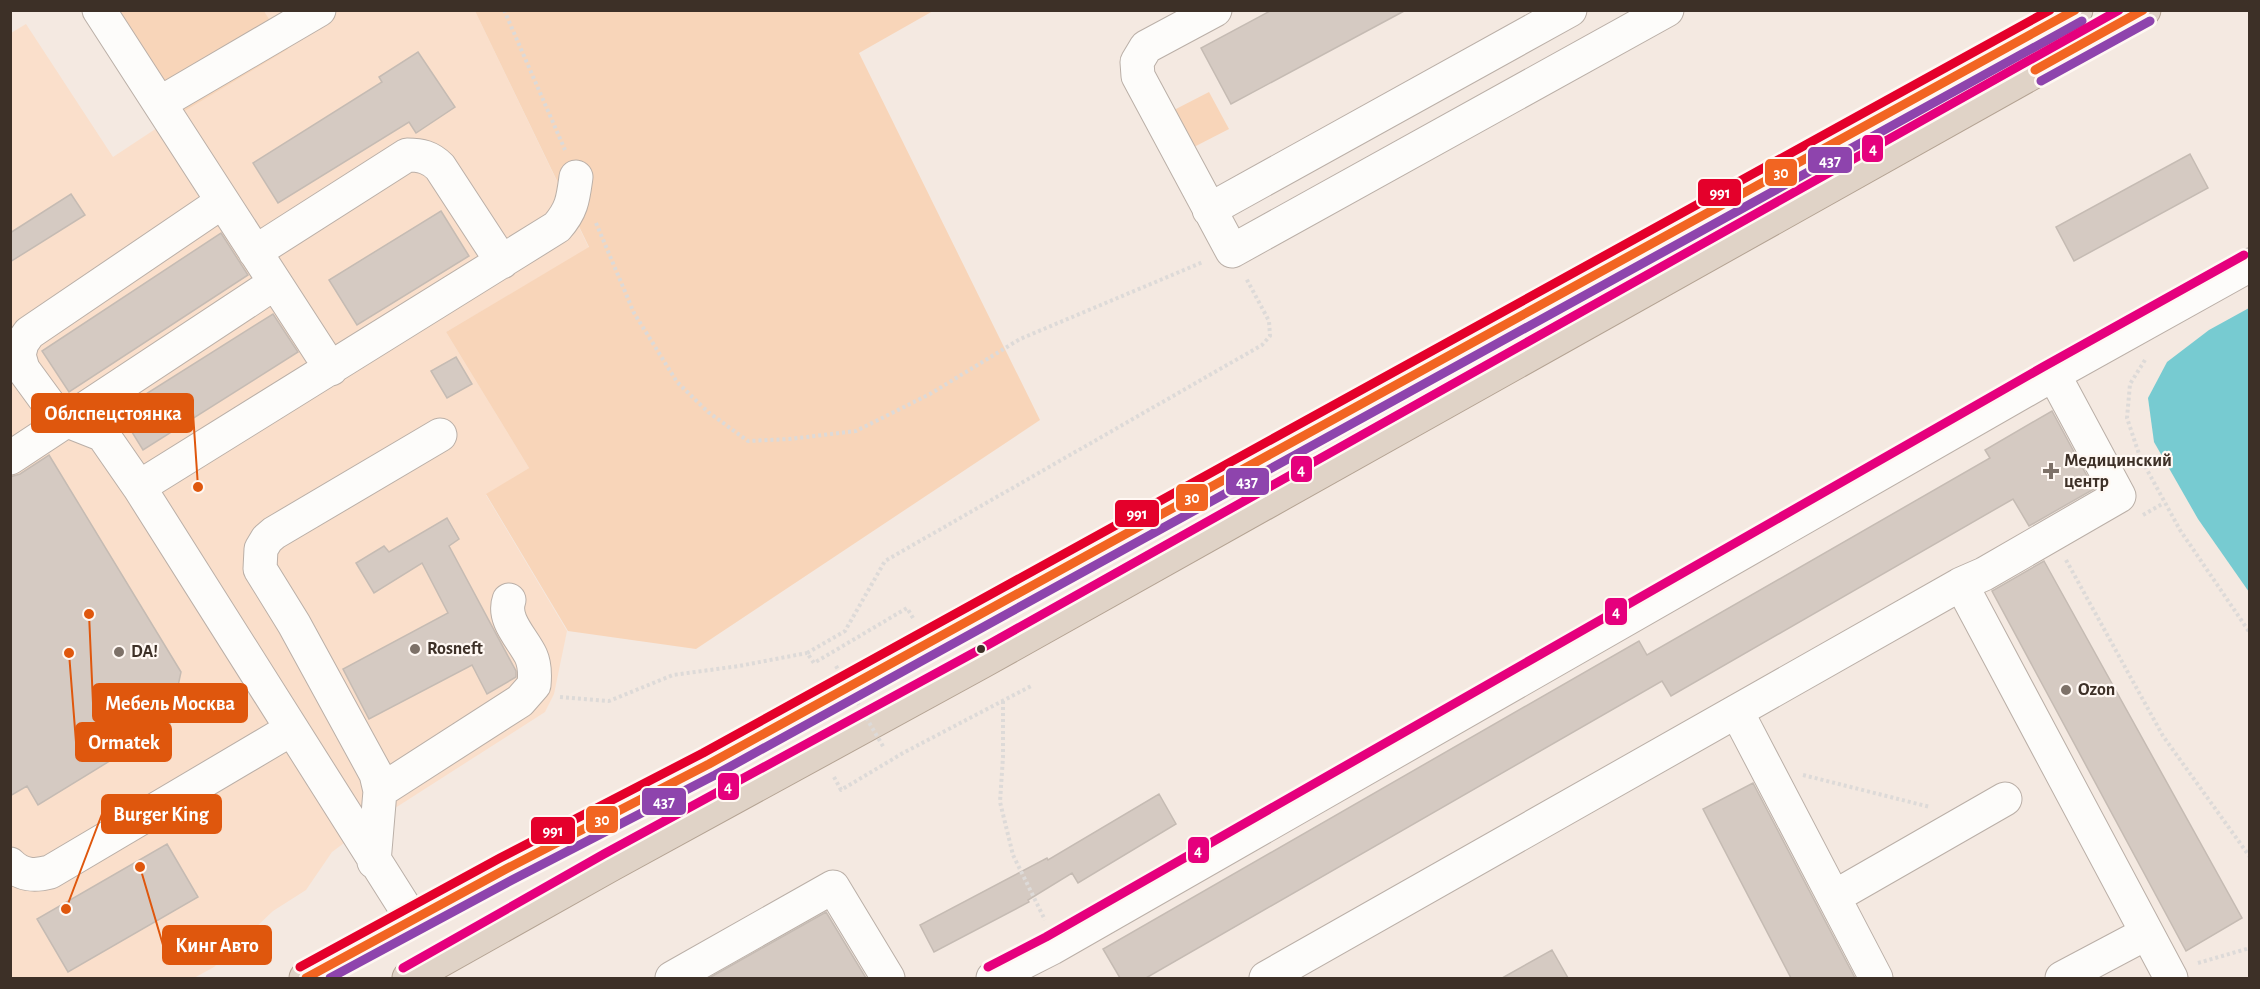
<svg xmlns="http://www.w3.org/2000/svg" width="2260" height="989" viewBox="0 0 2260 989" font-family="'Alegreya Sans',sans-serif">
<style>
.built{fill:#fadfcb}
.green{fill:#f8d5b9}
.water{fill:#77cbd1}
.building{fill:#d5cac2;stroke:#c5bbb3;stroke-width:1.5}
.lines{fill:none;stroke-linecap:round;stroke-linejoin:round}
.minor-casing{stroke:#baafa7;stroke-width:35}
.highway-casing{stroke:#b4a393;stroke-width:35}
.path{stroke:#dddad8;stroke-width:4;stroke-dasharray:3 3;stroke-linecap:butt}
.minor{stroke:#fdfcfa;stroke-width:33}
.highway{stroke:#e0d3c7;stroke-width:33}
.path-bridge{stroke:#dddad8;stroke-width:4;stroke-dasharray:3 3;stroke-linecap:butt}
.bus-1-casing{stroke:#fff8f3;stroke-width:14}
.bus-2-casing{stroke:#fff8f3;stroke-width:14}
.bus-3-casing{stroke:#fff8f3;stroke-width:14}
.bus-4-casing{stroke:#fff8f3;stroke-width:14}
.bus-1{stroke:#f26522;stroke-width:9}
.bus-2{stroke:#8e44ad;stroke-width:9}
.bus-3{stroke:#e5007d;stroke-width:9}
.bus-4{stroke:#e4002b;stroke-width:9}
.poi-dot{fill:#7d7168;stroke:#fff8f3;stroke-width:2}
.bus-dot{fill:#3d3027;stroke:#fff8f3;stroke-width:2}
.labels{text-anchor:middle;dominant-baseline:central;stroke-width:4.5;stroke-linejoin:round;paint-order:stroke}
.poi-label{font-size:18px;font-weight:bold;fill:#3d3027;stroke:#fff8f3;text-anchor:start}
.leader{fill:none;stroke:#df570d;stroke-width:2}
.callout-dot{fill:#df570d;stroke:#fff8f3;stroke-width:2}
.callout{fill:#df570d;stroke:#df570d;stroke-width:2}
.callout-label{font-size:20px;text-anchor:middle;font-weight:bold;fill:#fff}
.line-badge{stroke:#fff8f3;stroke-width:2}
.badge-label{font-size:16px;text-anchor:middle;font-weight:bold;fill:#fff}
</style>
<rect width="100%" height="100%" fill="#f4e9e1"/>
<path class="built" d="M264 11H475L589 248 446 332 529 468 486 495 567 631 554 694 545 712 367 826 332 852 306 890 273 911 214 967 194 978H11V33L26 24 113 157 163 124 287 49Z"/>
<path class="green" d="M87 11H264L288 49 163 124Z
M475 11H933L859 53 1040 420 696 649 568 631 486 494 529 468 446 332 589 247Z
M1209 92 1229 129 1194 147 1174 110Z"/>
<path class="water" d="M2249 308V592L2198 519 2154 442 2148 398 2167 362 2209 330Z"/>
<path class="building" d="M1272 10H1406L1231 104 1201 48Z
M418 52 455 107 416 133 409 122 278 203 253 163 382 82 379 77Z
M2190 154 2208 188 2074 261 2056 227Z
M71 194 85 215 10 262V233Z
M441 211 469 256 357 325 329 280Z
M221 233 248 275 69 392 42 351Z
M273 314 298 352 143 450 119 411Z
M456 357 472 384 447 398 431 371Z
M2052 411 2094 489 2029 526 2013 499 1671 696 1662 681 1146 978H1120L1103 949 1639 641 1647 655 1990 458 1985 450Z
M49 455 181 672 170 724 38 805 27 786 10 796V477L20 474Z
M447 518 459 539 449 546 516 671V677L487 694 472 665 369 719 343 669 448 613 422 563 374 593 356 563 384 546 389 552Z
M2044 561 2242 918 2186 951 1992 591Z
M1753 783 1855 978H1791L1703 809Z
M1159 794 1176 824 1078 883 1072 873 1028 900 1029 902 934 952 920 925 1047 858 1048 860Z
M167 844 198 897 68 972 37 919Z
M826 912 866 978H709Z
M1552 950 1568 978H1502Z"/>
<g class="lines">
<defs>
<path id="minor" d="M99 10 331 369
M1215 10 1146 47 1137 62 1138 76 1232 251 1667 10
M160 103 319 10
M222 202 29 333 22 343 19 355 23 369 53 410 65 420 103 435 139 487 412 919
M1209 210 1570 10
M255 252 407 155C421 155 430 157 440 167L502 262
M10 458 275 283
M139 487 557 227C572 210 573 199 576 177
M1961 584 1984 574 2119 496 2054 375
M1737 712 1876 978
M380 791 520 701 534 685C535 675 535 665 531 656 523 639 502 620 509 600
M374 862 380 791 376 774 294 624 260 569 261 549 267 539 274 533 440 435
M10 864C22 876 35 876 50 872L285 733
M1834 897 2005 799
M672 978 833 887 888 978
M993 978 1052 948 2049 377 2250 265
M1266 978 1961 584 2171 978
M2062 978 2147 933"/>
<path id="highway" d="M306 978 506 869 709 764 2076 10
M409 978 610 865 983 661 2144 10"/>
</defs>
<use href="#minor" class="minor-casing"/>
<use href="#highway" class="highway-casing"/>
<path class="path" d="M504 10 565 150
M596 223 634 313 677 382 708 412 748 441 790 439 856 431 930 394 1020 339 1203 262
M2145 360 2130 384 2127 418 2140 457 2180 530 2250 633
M2143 515 2164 503
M2066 560 2163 736 2250 857
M913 618 907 608 814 663 807 653 845 631 885 561 1262 345 1270 336 1269 321 1246 278
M560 697 609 701 673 675 739 666 807 653
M1003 701V757L1000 802 1013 855 1045 920
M1803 775 1930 807
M834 777 841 790 903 753 1033 685
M2198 963 2250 948"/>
<use href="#minor" class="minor"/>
<use href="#highway" class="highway"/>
<path class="path-bridge" d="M836 666 884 748"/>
<defs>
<path id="bus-1" d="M2035 70 2143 10
M306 978 506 869 709 764 2075 10"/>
<path id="bus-2" d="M2041 81 2150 21
M330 978 512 880 715 775 2082 21"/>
<path id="bus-3" d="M988 967 1046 937 2043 367 2244 255
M403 968 604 854 977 651 2119 10"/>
<path id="bus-4" d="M300 967 500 858 703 753 2050 10"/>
</defs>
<use href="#bus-1" class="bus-1-casing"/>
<use href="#bus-2" class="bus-2-casing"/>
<use href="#bus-3" class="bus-3-casing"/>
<use href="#bus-4" class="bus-4-casing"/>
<use href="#bus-1" class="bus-1"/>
<use href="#bus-2" class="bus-2"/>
<use href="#bus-3" class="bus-3"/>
<use href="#bus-4" class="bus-4"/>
</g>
<g class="poi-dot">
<path d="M2048 462h6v6h6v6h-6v6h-6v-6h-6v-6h6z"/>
<circle cx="415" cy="649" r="6"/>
<circle cx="119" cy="652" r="6"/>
<circle cx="2066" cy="690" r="6"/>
</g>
<circle class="bus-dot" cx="981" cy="649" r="5"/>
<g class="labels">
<g class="poi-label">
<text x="2064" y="461">Медицинский<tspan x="2064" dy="21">центр</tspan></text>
<text x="427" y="649">Rosneft</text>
<text x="131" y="652">DA!</text>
<text x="2078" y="690">Ozon</text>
</g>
</g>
<path class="leader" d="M198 487L193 413M89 614L93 703M69 653L76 742M66 909L102 814M140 867L163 945"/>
<g class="callout-dot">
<circle cx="198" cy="487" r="6"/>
<circle cx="89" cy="614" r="6"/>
<circle cx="69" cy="653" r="6"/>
<circle cx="66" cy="909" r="6"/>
<circle cx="140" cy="867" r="6"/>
</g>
<g class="callout">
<rect x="32" y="394" width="161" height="38" rx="6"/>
<rect x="93" y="684" width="154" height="38" rx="6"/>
<rect x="76" y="723" width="95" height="38" rx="6"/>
<rect x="102" y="795" width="119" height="38" rx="6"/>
<rect x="163" y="926" width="108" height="38" rx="6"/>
</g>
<g class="callout-label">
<text x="113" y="420">Облспецстоянка</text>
<text x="170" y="710">Мебель Москва</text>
<text x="124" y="749">Ormatek</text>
<text x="161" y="821">Burger King</text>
<text x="217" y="952">Кинг Авто</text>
</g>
<g class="line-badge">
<rect x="1861" y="134" width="23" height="29" rx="6" fill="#e5007d"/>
<rect x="1807" y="146" width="46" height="28" rx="6" fill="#8e44ad"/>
<rect x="1764" y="158" width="34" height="29" rx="6" fill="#f26522"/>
<rect x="1697" y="178" width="45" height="29" rx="6" fill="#e4002b"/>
<rect x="1290" y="455" width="23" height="28" rx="6" fill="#e5007d"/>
<rect x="1225" y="467" width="45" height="29" rx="6" fill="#8e44ad"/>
<rect x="1175" y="483" width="34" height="29" rx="6" fill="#f26522"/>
<rect x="1114" y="499" width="46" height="29" rx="6" fill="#e4002b"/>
<rect x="1604" y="597" width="24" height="29" rx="6" fill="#e5007d"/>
<rect x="717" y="772" width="23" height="29" rx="6" fill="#e5007d"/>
<rect x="641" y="787" width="46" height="29" rx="6" fill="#8e44ad"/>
<rect x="585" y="805" width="34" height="29" rx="6" fill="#f26522"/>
<rect x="530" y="816" width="46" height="29" rx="6" fill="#e4002b"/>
<rect x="1187" y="836" width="23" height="28" rx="6" fill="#e5007d"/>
</g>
<g class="badge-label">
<text x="1873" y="154">4</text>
<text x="1830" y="166">437</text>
<text x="1781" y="178">30</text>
<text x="1720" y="198">991</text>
<text x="1301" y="475">4</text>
<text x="1247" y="487">437</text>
<text x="1192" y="503">30</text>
<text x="1137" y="519">991</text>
<text x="1616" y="617">4</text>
<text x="728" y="792">4</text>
<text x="664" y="807">437</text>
<text x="602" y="825">30</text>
<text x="553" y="836">991</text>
<text x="1198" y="856">4</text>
</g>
<rect width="2260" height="989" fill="none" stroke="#3d3027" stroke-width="24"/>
</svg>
